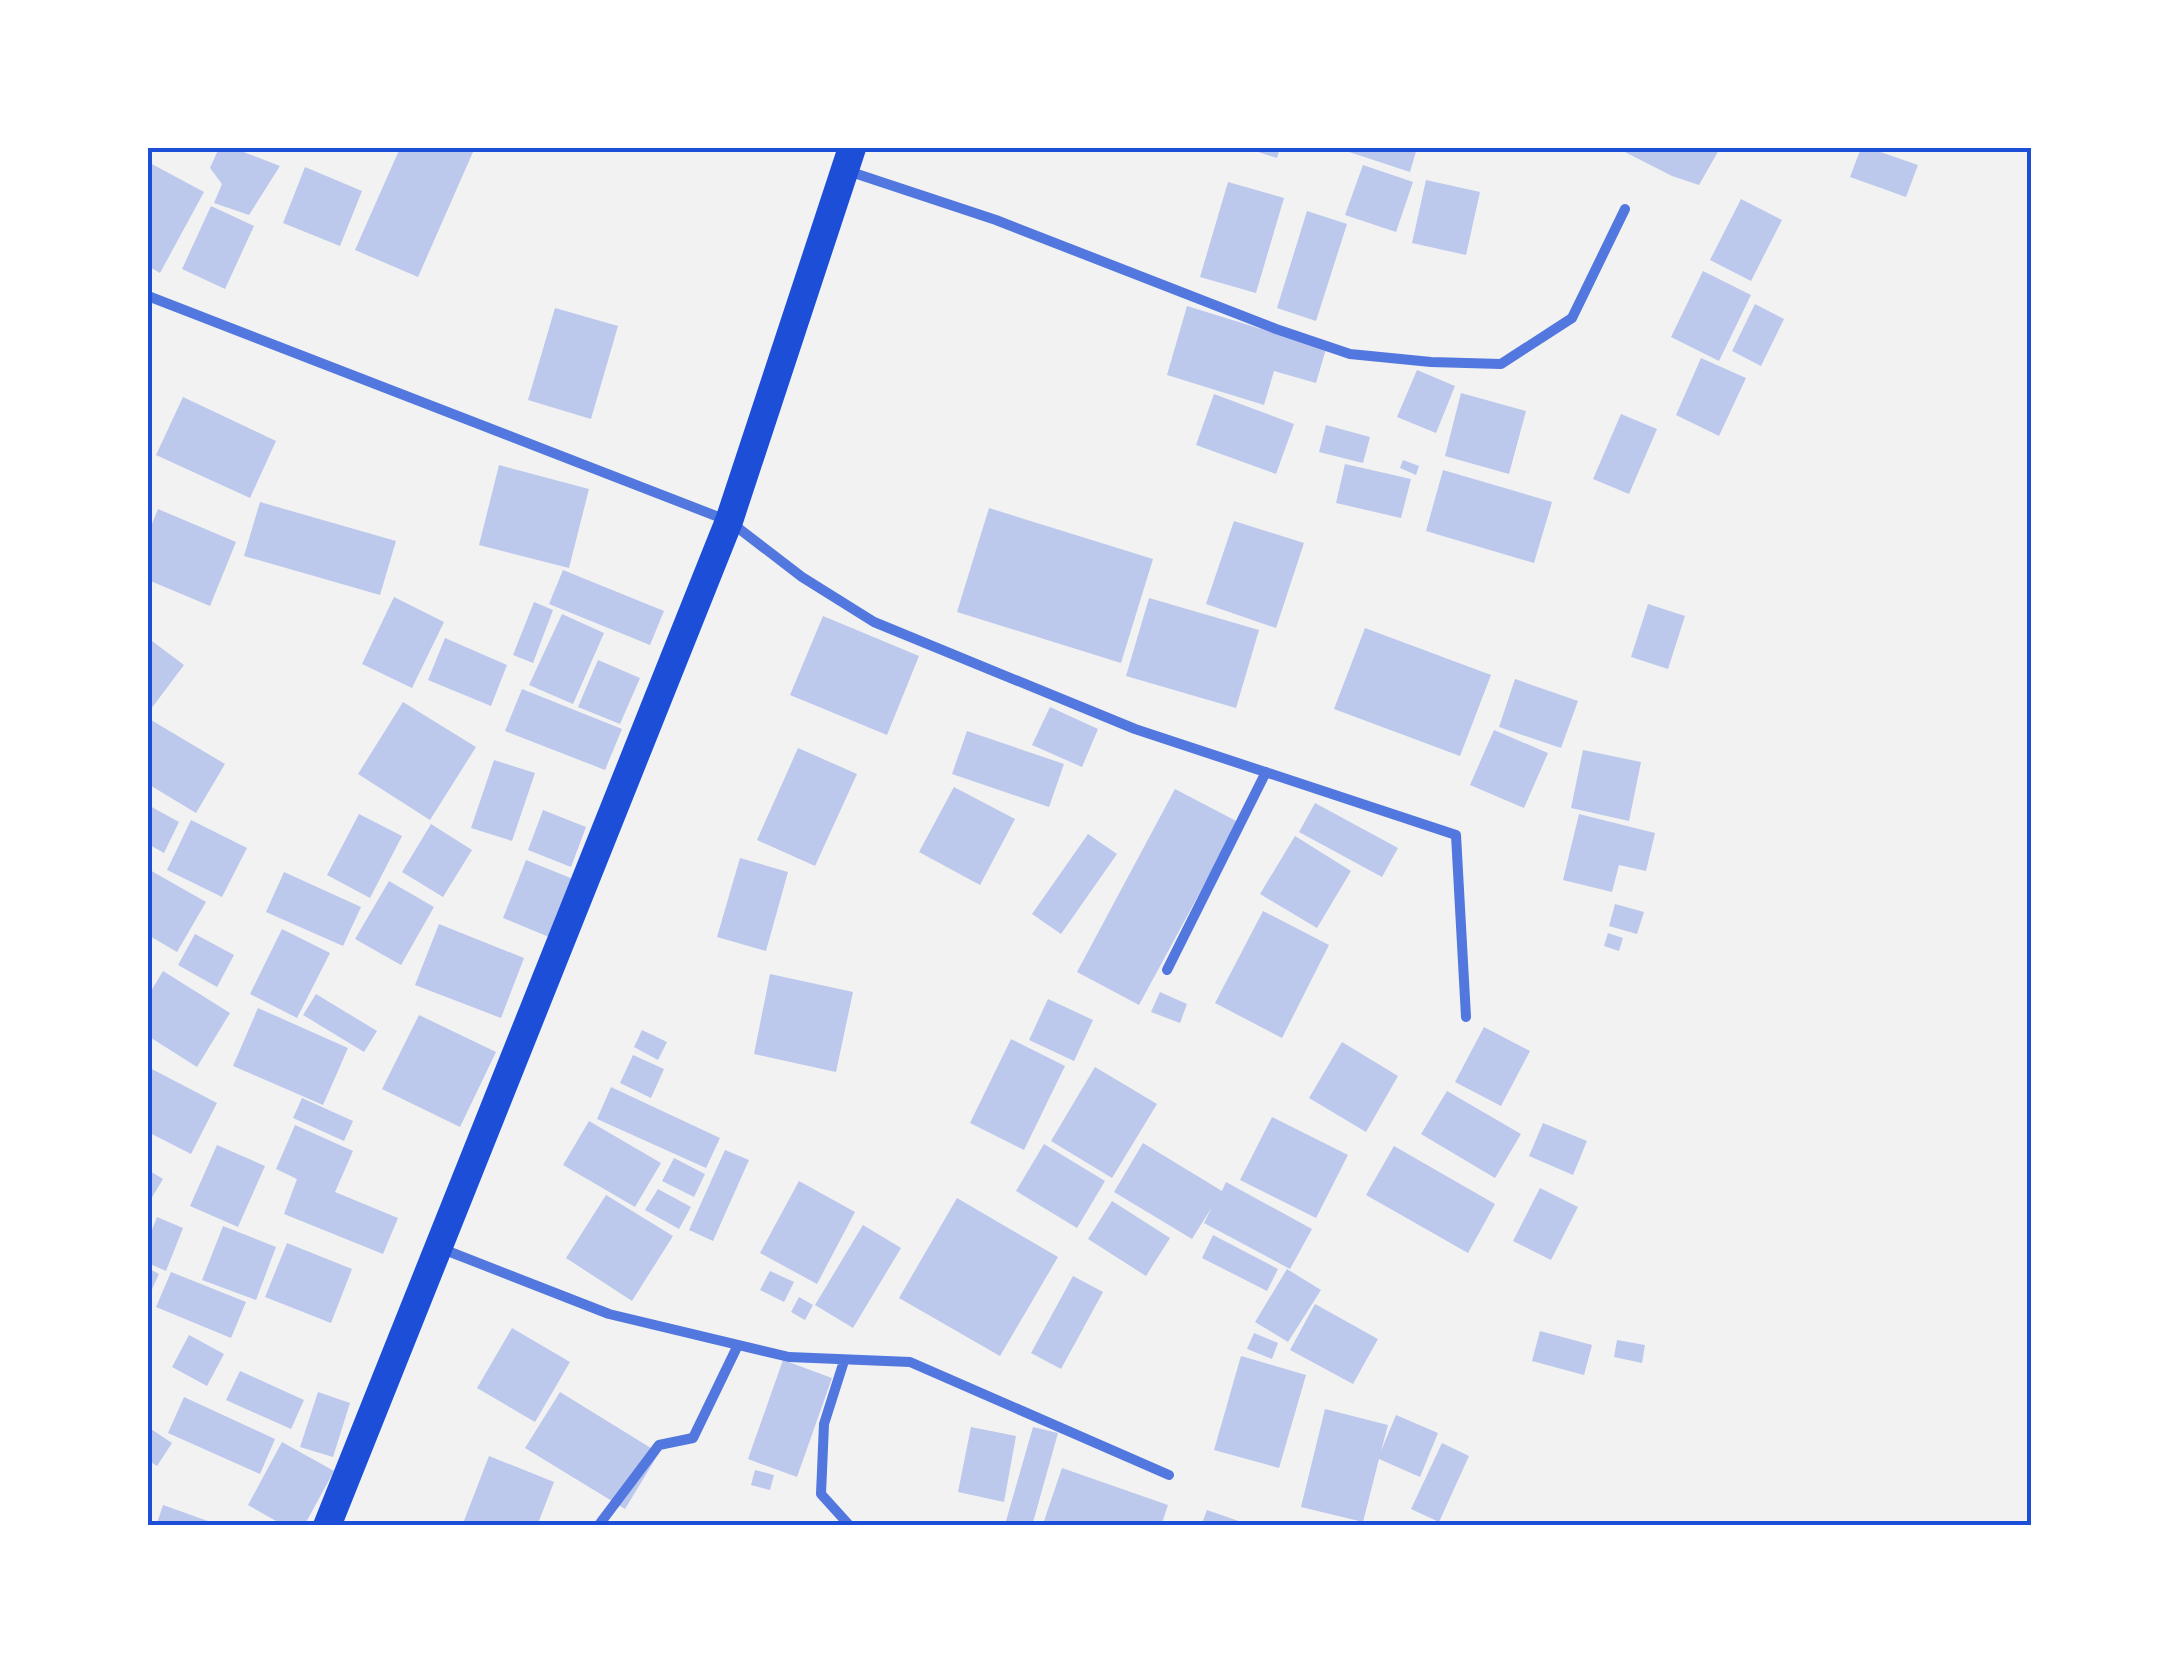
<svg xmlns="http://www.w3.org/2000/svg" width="2179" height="1673" viewBox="0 0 2179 1673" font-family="Jost,sans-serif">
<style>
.building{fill:#bdc9ec}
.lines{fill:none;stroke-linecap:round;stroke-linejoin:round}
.minor{stroke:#5277de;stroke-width:10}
.trunk{stroke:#1d4ed8;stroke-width:28}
.neatline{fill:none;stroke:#1d4ed8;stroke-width:4}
</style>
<rect width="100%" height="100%" fill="#f2f2f2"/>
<path class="building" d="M219 148H233L280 166 249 215 214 203 222 184 210 168Z
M400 148H463L473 152 418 277 355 250Z
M1246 148H1280L1277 158Z
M1337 148H1417L1410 172Z
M1617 148H1720L1699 185 1672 176Z
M1861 148H1869L1918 165 1906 197 1850 177Z
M148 162 204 192 160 273 148 266Z
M1363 165 1413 182 1396 232 1345 215Z
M305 167 362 191 340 246 283 223Z
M1426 180 1480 192 1466 255 1412 243Z
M1228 182 1284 198 1256 293 1200 277Z
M1741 199 1782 220 1751 281 1710 260Z
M211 206 254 226 225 289 182 269Z
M1307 211 1347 224 1316 321 1277 308Z
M1703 271 1751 295 1719 361 1671 337Z
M1755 304 1784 319 1761 366 1732 351Z
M1187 306 1326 349 1316 383 1274 371 1264 405 1167 375Z
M555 308 618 326 591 419 528 400Z
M1701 358 1746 378 1719 436 1676 415Z
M1417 370 1455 386 1436 433 1397 417Z
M1461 393 1526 411 1509 474 1445 456Z
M1214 394 1294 424 1276 474 1196 445Z
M183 397 276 441 250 498 156 455Z
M1621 414 1657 429 1629 494 1593 479Z
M1326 425 1370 437 1363 463 1319 452Z
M1403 460 1419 466 1416 475 1400 468Z
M1345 464 1411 479 1401 518 1336 503Z
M499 465 589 489 569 568 479 545Z
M1443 470 1552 502 1534 563 1426 531Z
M260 502 396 541 380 595 244 556Z
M989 508 1153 559 1121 663 957 612Z
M158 509 236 542 210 606 148 580V524L151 526Z
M1234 521 1304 543 1276 628 1206 604Z
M563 570 664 611 650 645 549 604Z
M394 597 444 622 412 688 362 664Z
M1149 598 1259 630 1236 708 1126 676Z
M534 602 553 610 533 663 513 655Z
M1648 604 1685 616 1668 669 1631 657Z
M562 614 604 633 573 704 529 685Z
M823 616 919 656 887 735 790 695Z
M1365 628 1491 675 1460 756 1334 709Z
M148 638 184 665 148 713Z
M445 638 507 665 491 706 428 680Z
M598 660 640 678 620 724 578 707Z
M1515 679 1578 701 1561 748 1499 727Z
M522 689 622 729 605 770 505 731Z
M403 702 476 747 430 820 358 774Z
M1050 707 1098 729 1082 767 1032 745Z
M151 720 225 764 196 813 148 784V727Z
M1494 730 1548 753 1524 808 1470 785Z
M967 731 1064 764 1049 807 952 774Z
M798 748 857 774 815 866 757 840Z
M1583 750 1641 762 1629 821 1571 808Z
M494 760 535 773 512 841 471 828Z
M954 787 1015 819 980 885 919 852Z
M1175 789 1238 822 1139 1005 1077 972Z
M1315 803 1398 848 1382 877 1299 832Z
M148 805 179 822 164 853 148 844Z
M543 810 586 827 571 867 528 850Z
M359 814 402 836 370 898 327 875Z
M1579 814 1655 833 1646 871 1619 865 1612 892 1563 880Z
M191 820 247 848 222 897 167 870Z
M431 824 472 850 443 897 402 872Z
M1088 834 1117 854 1061 934 1032 914Z
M1295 836 1351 871 1317 928 1260 894Z
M740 858 788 872 766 951 717 937Z
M526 860 573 879 549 937 503 918Z
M148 869 206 902 177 952 148 935Z
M284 872 361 907 343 946 266 912Z
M389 881 434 907 401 965 355 939Z
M1615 904 1644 912 1637 934 1609 926Z
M1263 911 1329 945 1282 1038 1215 1003Z
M439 924 524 958 501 1018 415 985Z
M282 929 330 953 297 1018 250 994Z
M1608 933 1623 938 1619 951 1604 946Z
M195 934 234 955 217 987 178 965Z
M163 971 230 1013 197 1067 148 1036V996Z
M770 974 853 992 836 1072 754 1054Z
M1160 992 1187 1004 1180 1023 1151 1012Z
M316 994 377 1031 364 1052 303 1015Z
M1048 999 1093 1020 1074 1061 1029 1040Z
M258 1008 348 1048 323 1105 233 1066Z
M419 1015 496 1052 460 1127 382 1089Z
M1484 1027 1530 1051 1501 1106 1455 1082Z
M642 1030 667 1042 658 1060 634 1047Z
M1011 1039 1065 1066 1024 1150 970 1123Z
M1342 1042 1398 1076 1366 1132 1309 1098Z
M633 1055 664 1069 651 1098 620 1083Z
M148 1067 217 1103 191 1154 148 1132Z
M1095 1067 1157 1104 1112 1178 1051 1141Z
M611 1087 720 1138 706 1168 597 1119Z
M1447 1091 1521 1134 1495 1178 1421 1134Z
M302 1098 353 1121 344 1141 293 1118Z
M1272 1117 1348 1155 1316 1218 1240 1180Z
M589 1121 661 1163 635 1207 563 1165Z
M1543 1123 1587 1141 1573 1175 1529 1156Z
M295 1125 353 1151 335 1192 398 1218 383 1254 284 1214 297 1179 276 1169Z
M1143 1143 1222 1191 1226 1182 1312 1229 1290 1269 1204 1223 1212 1207 1192 1239 1114 1192Z
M1044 1144 1105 1181 1077 1228 1016 1191Z
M217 1145 265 1166 238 1227 190 1206Z
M1394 1146 1495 1204 1468 1253 1366 1195Z
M725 1150 749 1160 713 1241 689 1230Z
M674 1158 705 1174 694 1197 662 1181Z
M148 1170 163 1179 148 1204Z
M799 1181 855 1212 817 1284 760 1253Z
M1540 1188 1578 1207 1551 1260 1513 1241Z
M658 1189 691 1207 679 1229 645 1210Z
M606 1195 673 1236 632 1301 566 1258Z
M957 1198 1058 1257 1000 1356 899 1298Z
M1112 1201 1170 1238 1146 1276 1088 1239Z
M157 1217 183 1228 166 1271 148 1263V1240Z
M863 1225 901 1248 853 1328 815 1305Z
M223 1226 276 1247 256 1300 202 1280Z
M1213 1235 1278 1269 1267 1291 1202 1258Z
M287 1243 352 1269 331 1323 265 1297Z
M148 1268 159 1274 148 1298Z
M1287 1269 1321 1290 1288 1342 1255 1322Z
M770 1271 794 1282 784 1302 760 1290Z
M171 1272 246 1302 231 1338 156 1307Z
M1073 1276 1103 1292 1061 1369 1031 1353Z
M799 1297 813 1305 805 1320 791 1312Z
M1315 1304 1378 1339 1353 1384 1290 1350Z
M512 1328 570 1362 535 1422 477 1388Z
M1540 1331 1592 1345 1584 1375 1532 1361Z
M1254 1333 1278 1343 1272 1359 1247 1349Z
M189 1335 224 1354 207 1386 172 1367Z
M1617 1340 1645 1345 1642 1363 1614 1357Z
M1241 1356 1306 1375 1279 1468 1214 1450Z
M783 1360 832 1378 797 1477 748 1459Z
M240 1371 304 1400 291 1429 226 1400Z
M318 1392 350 1403 333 1457 300 1447Z
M560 1392 659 1453 625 1509 525 1448Z
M184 1397 275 1439 260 1474 168 1433Z
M1325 1409 1388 1425 1381 1451 1396 1415 1438 1433 1420 1477 1379 1459 1363 1522 1301 1507Z
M148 1427 172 1443 157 1466 148 1460Z
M971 1427 1016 1436 1004 1502 958 1492Z
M1033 1427 1058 1433 1032 1526H1020L1006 1521Z
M282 1442 334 1471 304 1526H285L248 1505Z
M1442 1443 1469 1456 1439 1522 1411 1509Z
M489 1456 554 1482 537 1526H462Z
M1062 1468 1168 1505 1161 1526H1058L1044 1521Z
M755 1470 774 1475 770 1490 751 1485Z
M163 1505 219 1525V1526H156Z
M1207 1510 1250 1525V1526H1201Z"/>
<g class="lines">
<path class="minor" d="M848 171 996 220 1276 329 1350 354 1431 362 1501 364 1572 318 1625 209
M148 296 729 521 802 577 874 622 1135 729 1456 835 1466 1017
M1167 970 1266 772
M440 1248 609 1314 789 1357 910 1362 1169 1475
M844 1361 824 1424 821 1494 850 1526
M598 1526 659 1445 693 1438 738 1345"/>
<path class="trunk" d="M327 1526 729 521 852 148"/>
</g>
<rect width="2179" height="1673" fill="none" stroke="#ffffff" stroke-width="300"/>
<rect x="150" y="150" width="1879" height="1373" class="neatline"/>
</svg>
